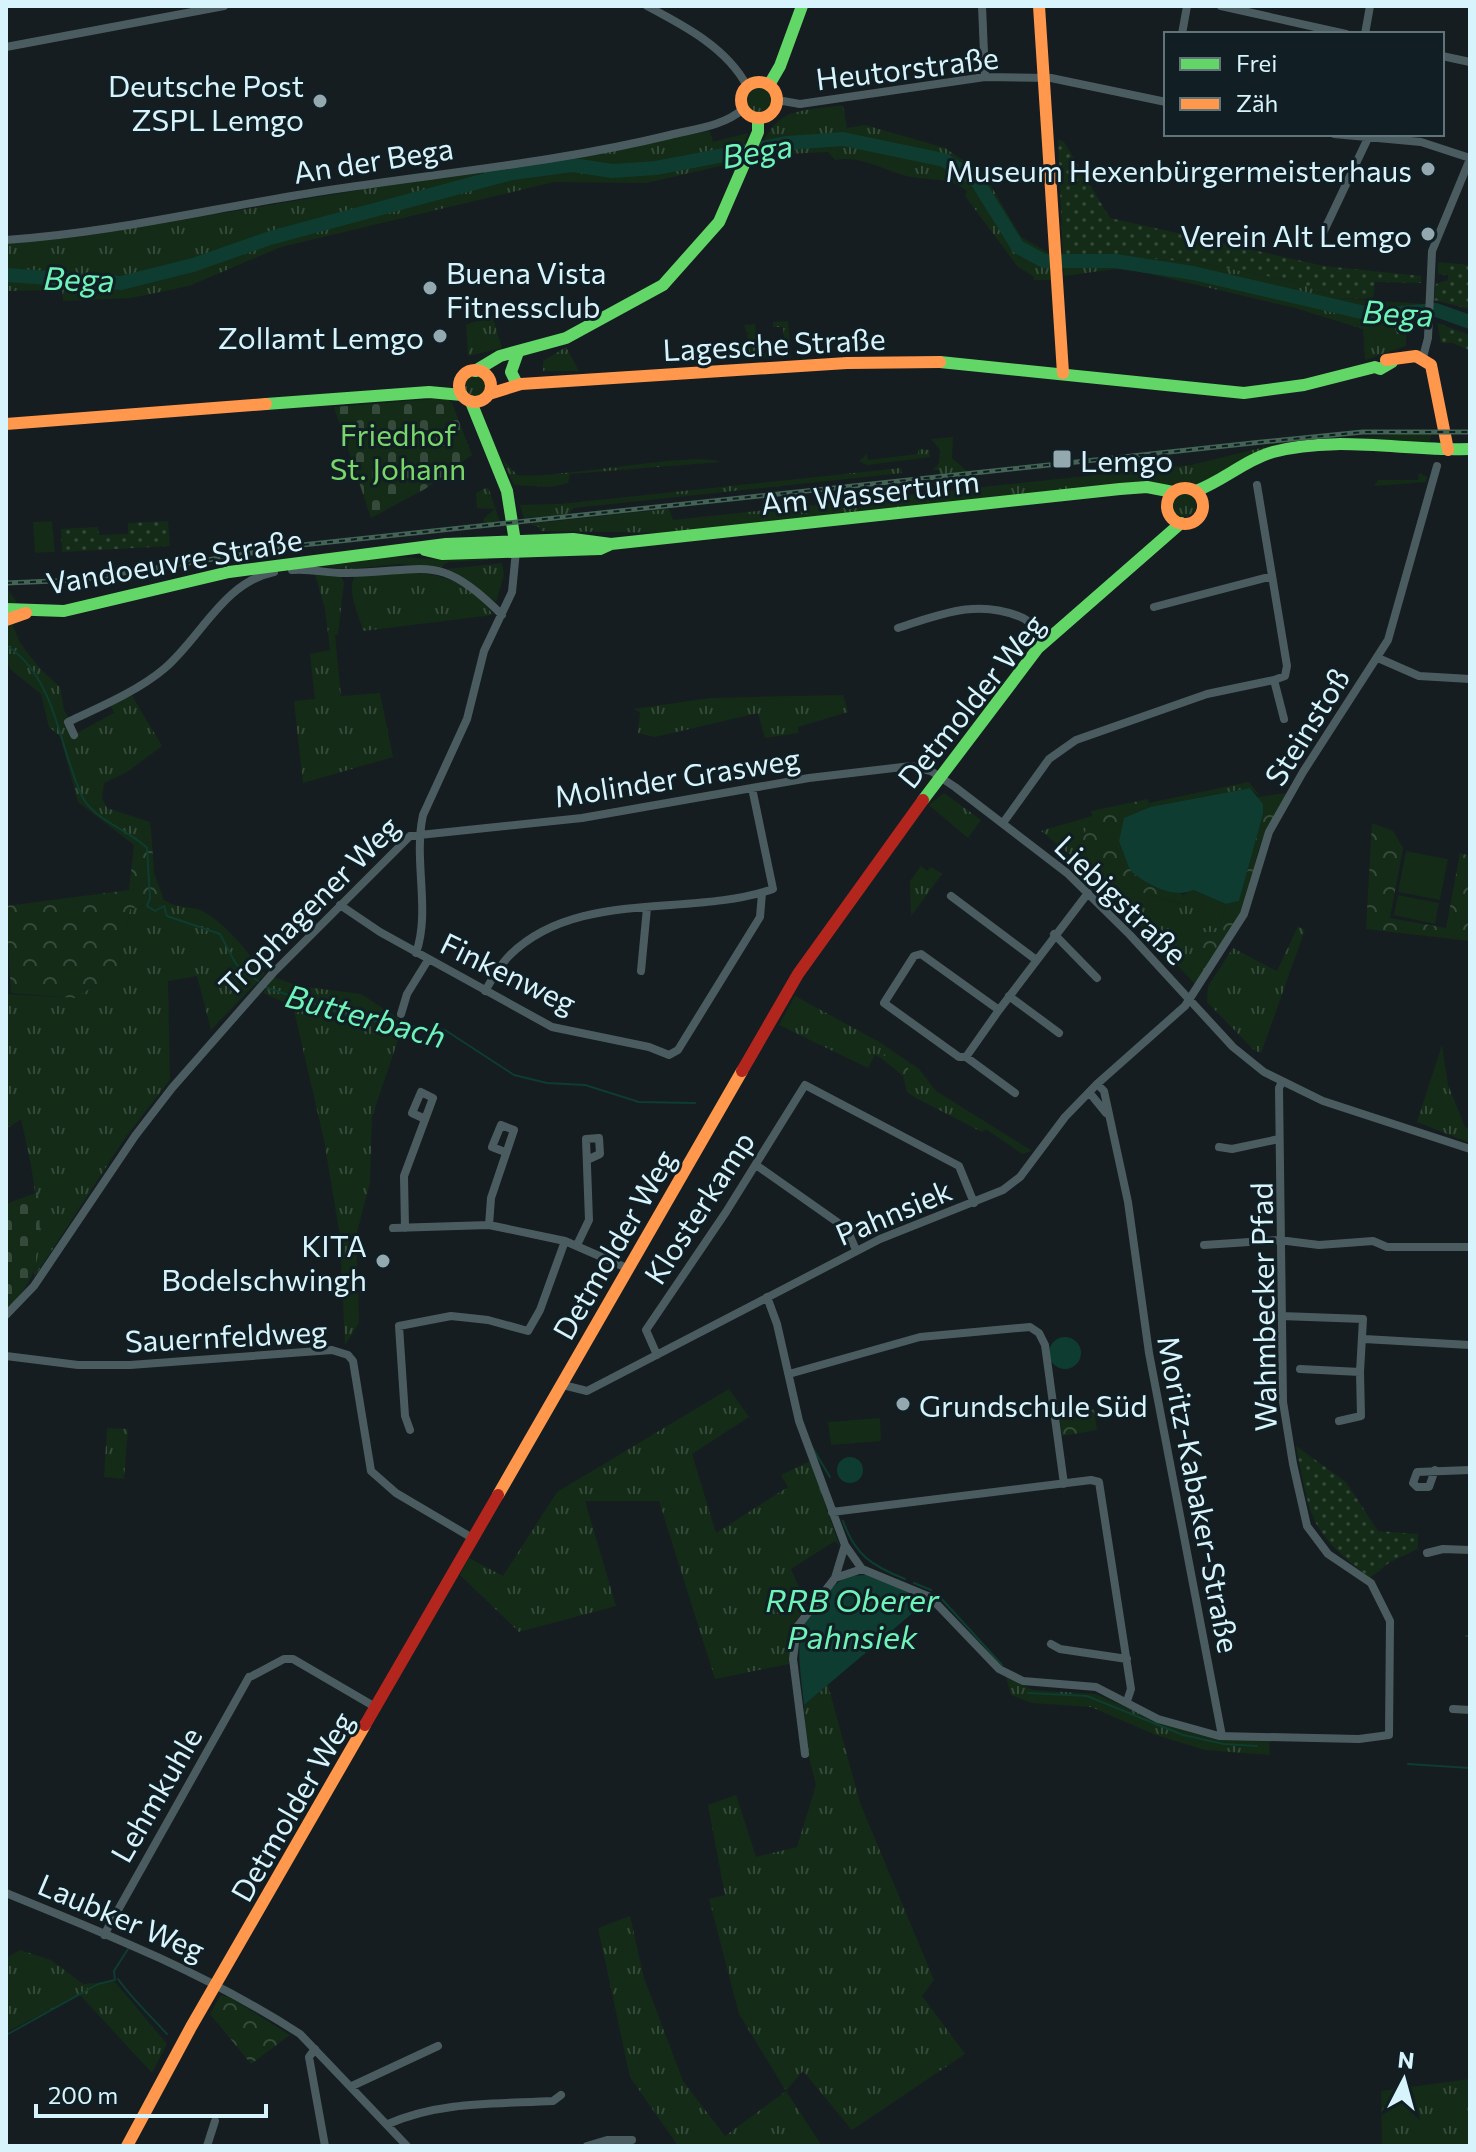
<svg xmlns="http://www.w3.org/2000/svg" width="1476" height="2152" viewBox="0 0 1476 2152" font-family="Commissioner,sans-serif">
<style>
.grass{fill:url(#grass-tufts)}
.forest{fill:url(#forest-crowns)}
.cemetery{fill:url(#cemetery-stones)}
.park{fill:url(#park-dots)}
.pitch{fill:#142b17}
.water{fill:#0f3c30}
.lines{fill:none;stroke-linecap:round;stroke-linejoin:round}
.stream{stroke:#0f3c30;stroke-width:2}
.river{stroke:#0f3c30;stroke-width:14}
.street{stroke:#4b5c60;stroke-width:8}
.fast{stroke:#63d668;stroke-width:12}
.slow{stroke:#ff974d;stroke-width:12}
.jam{stroke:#b3261e;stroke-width:12}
.rail-casing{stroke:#436354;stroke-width:5}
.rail{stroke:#111f24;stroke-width:2;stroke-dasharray:6;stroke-linecap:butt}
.poi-dot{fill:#93a9af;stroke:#111f24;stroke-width:3}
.labels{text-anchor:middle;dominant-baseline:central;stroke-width:6;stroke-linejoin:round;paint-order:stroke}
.street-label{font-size:30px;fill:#d7f4fc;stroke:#111f24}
.poi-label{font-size:30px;fill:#d7f4fc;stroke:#111f24;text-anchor:end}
.park-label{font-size:30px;fill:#79d669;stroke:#111f24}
.water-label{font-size:32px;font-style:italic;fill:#6ef3b8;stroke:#111f24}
</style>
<defs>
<pattern id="grass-tufts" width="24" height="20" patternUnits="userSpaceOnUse" patternTransform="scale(2)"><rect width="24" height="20" fill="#142b17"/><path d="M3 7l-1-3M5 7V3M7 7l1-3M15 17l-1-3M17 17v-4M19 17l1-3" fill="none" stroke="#354a3a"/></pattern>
<pattern id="forest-crowns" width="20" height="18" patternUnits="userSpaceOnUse" patternTransform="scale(2)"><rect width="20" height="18" fill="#142b17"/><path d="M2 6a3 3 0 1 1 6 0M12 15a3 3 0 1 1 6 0" fill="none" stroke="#354a3a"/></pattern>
<pattern id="cemetery-stones" width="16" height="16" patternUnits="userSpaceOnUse" patternTransform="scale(2)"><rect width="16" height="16" fill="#142b17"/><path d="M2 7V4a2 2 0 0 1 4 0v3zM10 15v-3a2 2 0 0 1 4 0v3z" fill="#354a3a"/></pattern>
<pattern id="park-dots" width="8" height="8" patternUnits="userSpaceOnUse" patternTransform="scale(2)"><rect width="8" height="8" fill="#142b17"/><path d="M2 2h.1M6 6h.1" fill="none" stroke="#354a3a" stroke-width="1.8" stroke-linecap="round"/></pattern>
</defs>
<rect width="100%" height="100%" fill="#151d20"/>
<path class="grass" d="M746 100a13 13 0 1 1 26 0a13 13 0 1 1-26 0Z
M843 105 847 128 865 125 945 148 984 174 1021 237 1049 253 1051 280H1034L1033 276 1018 267 965 196 967 191C947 175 928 182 903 175 879 168 860 155 835 160L828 152 788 154V158L761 164 756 158C777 106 792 113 843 105Z
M710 131 713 142 748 133 738 162 646 183 554 182 281 247 189 286 131 298 63 301 62 290 6 291V244L80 237Z
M1113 256 1196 262 1293 281 1336 298 1424 304 1423 321 1406 327V346L1365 360 1363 329 1295 308 1137 271 1115 269 1064 276 1063 257Z
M492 315 502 348 468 356 466 325Z
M788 321 791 357 777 358V351L785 350 783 327H773V322Z
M755 324 758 353H767L768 358 750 359 747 334 752 332 747 333 744 325Z
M566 347 579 371H543V361Z
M463 386a12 12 0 1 1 24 0a12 12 0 1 1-24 0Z
M1429 432H1432L1429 443 1372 439 1304 444 1195 487 1179 484 678 533 540 531 539 527 528 524 669 509 673 520 1191 465 1277 444Z
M953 437 952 458 968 472 939 475V470H933L939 463 940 450 931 439Z
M918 449 929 450 930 457 867 465 859 461 867 454 868 460 918 454Z
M501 457 517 475C551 480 700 450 720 462L570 474 568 483 552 487 514 485Z
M901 468 902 473 574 508 568 514 524 518 520 505 560 504Z
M1419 473 1427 477 1426 482 1374 486 1378 480H1418Z
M488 487 500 522 483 524 484 518 495 509 477 508 476 493Z
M1172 505a12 12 0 1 1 24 0a12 12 0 1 1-24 0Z
M488 555V560L448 562 441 567 398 564 348 569 320 566 388 556 428 559Z
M502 563 504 575 496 602 448 569Z
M314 571 341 577 344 582 338 634 335 635 341 696 380 693 393 757 303 783 294 701 315 699 310 654 330 650 325 609Z
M392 571C434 573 467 576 493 615L363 631C359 613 346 594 355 575Z
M6 587 16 601 13 626 20 643 41 670 60 687 64 710 77 733 114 713 110 704 131 694 162 746 127 772 104 783 102 798 107 808 150 822 152 842 134 845 78 802 60 736 49 727 41 694 10 669 6 660Z
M843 695 848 712 798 727V733L765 738 758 713 655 737 638 733 640 712 633 709 710 698Z
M1249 782 1261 797 1249 788 1150 807 1149 803Z
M944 793 981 820 968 838 929 805Z
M1092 816 1074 858 1041 831Z
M921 866 927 871 931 867 942 874 911 916 910 881Z
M1127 888 1181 904 1184 895 1192 890 1226 904 1218 932H1205L1199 940 1205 950 1224 943 1195 984 1114 897Z
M164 900C176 909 194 905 206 913 230 928 248 953 265 974L211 1030 197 976 168 981 170 1080 125 1138 34 1278C42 1213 35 1182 21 1119L6 1129V994L75 998 118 970 130 909Z
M1298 926 1305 930 1261 1053 1254 1050 1207 1002 1208 986 1233 948 1277 971Z
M274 977 298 986 361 994 404 1022 372 1117 370 1183 356 1236 359 1323 345 1345 340 1236 324 1140 293 1006 263 993Z
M795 996 881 1043 919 1069 936 1091 1032 1151 1022 1154 986 1129 982 1132 914 1097 907 1092 903 1076 910 1075 886 1053 881 1058 875 1055 868 1068 779 1025Z
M1442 1045 1448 1085 1465 1127 1470 1129V1143L1417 1122Z
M729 1389 749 1417 692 1454 716 1533 788 1487 781 1475 810 1461 840 1547 835 1541 791 1569 807 1605 795 1622 789 1664 715 1679 659 1501H585L616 1606 519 1632 460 1575 469 1558 503 1576 557 1492Z
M107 1428 128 1429 124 1479 104 1477Z
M1006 1677 1033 1690 1096 1694 1156 1721 1199 1735 1269 1742 1270 1755 1205 1750 1156 1735 1091 1707 1032 1703 1011 1695Z
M828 1685 860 1803 934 1980 922 1996 965 2054 852 2130 803 2071 786 2091 822 2146H678L630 2077 598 1928 630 1916 644 1978 683 2081 725 2136 786 2091 739 2014 709 1899 725 1895 708 1805 736 1795 756 1857 797 1847 816 1785 807 1750 804 1705Z
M20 1950 51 1960 83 1984 115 1982 167 2044 152 2073 80 1995 6 2032V1958Z
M1470 2079V2146H1382L1381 2091Z"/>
<path class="forest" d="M1287 793C1278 811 1266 829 1259 848 1250 875 1243 951 1204 950L1199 940 1205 932H1218L1226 904 1239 901 1263 814 1258 797Z
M1148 799 1150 807 1125 818 1135 875 1184 895 1182 904 1127 888 1114 897 1074 858 1092 816 1091 811Z
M1372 823 1393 831 1403 848 1390 918 1446 928 1460 853 1470 856V941L1366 929Z
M152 842 154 873 164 900 130 909 118 970 75 998 11 993 6 906 129 890 134 845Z
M886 1053 907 1065 910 1075 903 1076 881 1058Z
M1094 1409 1097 1430 1062 1436 1059 1416Z
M221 1995 229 1997 290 2035 251 2064 210 2014Z"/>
<path class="cemetery" d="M446 398 452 403 472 455 425 489 371 518 334 407Z
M38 1192C41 1242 45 1274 6 1310V1204Z"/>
<path class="park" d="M1058 139 1064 142 1110 218 1324 266 1421 276V283L1375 282 1373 299 1336 298 1293 281 1196 262 1113 256 1063 257Z
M1438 262 1470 265V283L1466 287 1470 286V309L1434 300 1436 284 1448 280V275L1438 274Z
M1437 323 1470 335V351L1453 343H1441Z
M168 521 170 546 62 552 61 529 98 527 99 535 128 534V523Z
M1296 1446 1346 1482 1378 1531 1418 1534V1549L1390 1562 1370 1578C1308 1530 1311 1520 1296 1446Z"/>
<path class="pitch" d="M52 521 55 552 35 553 33 522Z
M1406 851 1448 859 1440 900 1398 892Z
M1398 895 1439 903 1435 924 1394 915Z
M880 1418 881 1441 831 1445 828 1422Z"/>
<path class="water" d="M1250 788 1263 804V814L1239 901 1226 904 1193 890C1174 900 1144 883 1130 870L1119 841 1124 818 1150 807Z
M1049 1353a16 16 0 1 1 32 0a16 16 0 1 1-32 0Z
M837 1470a13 13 0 1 1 26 0a13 13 0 1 1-26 0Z
M866 1575 928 1600 804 1705C798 1646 789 1623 840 1581L849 1576Z"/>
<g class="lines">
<path class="stream" d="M6 645C58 679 58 748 83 798 95 820 130 831 147 848L150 898 147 906 155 911 164 906 167 916 220 934 236 964 258 981
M265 987 358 1019 445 1030 514 1075 547 1083 585 1085 639 1102 695 1103
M812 1447 830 1477
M843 1521C855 1555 872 1566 905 1579
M914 1583 931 1590
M939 1596 1002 1665
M1466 1636H1470
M1028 1693 1087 1696 1183 1735 1224 1744 1257 1746
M1469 1702H1470
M1408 1764 1470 1768
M118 1979C133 2000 150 2015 167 2034
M8 2034 98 1984 115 1980 114 1971 128 1949"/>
<path class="river" d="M6 275 121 283 193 265 270 238 512 173 573 165 612 171 656 168 787 143 843 139 944 160 977 181 1018 247 1044 261H1115L1193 273 1374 315 1436 310 1470 322"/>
<path class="street" d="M647 6C685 26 727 48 747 86
M982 6 985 77
M1221 6 1346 34
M1182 34 1187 6
M1365 34 1370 6
M6 47 224 6
M1442 56 1470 62
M777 100 800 104 985 77 1051 78 1166 102
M1334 134 1421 142 1470 158
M1323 233 1368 138
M6 240C113 233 217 207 323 191 438 173 556 163 670 135 694 129 724 126 743 109
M1423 357 1428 338 1432 251 1470 159
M1257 485 1287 666 1285 676 1274 680
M292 570C311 568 329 574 348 573 426 572 439 551 502 615
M1154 607 1272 576
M898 628C941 614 979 598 1023 618 1032 623 1040 632 1049 637
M1378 658 1419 676 1470 679
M74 735 68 722C100 707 138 691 165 668 201 637 224 582 274 572
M1003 823 1049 759 1076 740 1207 694 1274 680 1284 719
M951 896 1035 959
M340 905 380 932 552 1027 649 1047 669 1055 678 1050 760 917 762 893
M1054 934 1097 978
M416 953C431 910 413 861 423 815L467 719 484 651 512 592 516 551
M641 971 647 908
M485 991C492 980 499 966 509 956 577 888 690 918 773 889L752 788
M1009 996 1059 1033
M999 1010 966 1057H959L884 1003 914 956 921 954 999 1010 1088 893
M401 1014 407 994 428 960
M966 1057 1015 1093
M1097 1084 1104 1091 1128 1202 1149 1353 1222 1736
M1089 1092 1106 1113
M1219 1147 1232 1149 1279 1139
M756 1165 847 1229 856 1250
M489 1225 491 1198 514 1130 501 1125 492 1147 505 1152
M393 1228 489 1225 565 1241 629 1269
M405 1228 404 1176 433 1098 421 1092 412 1113 425 1119
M577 1245 589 1220 586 1139 599 1138 600 1154 587 1160
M1204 1245 1279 1240 1319 1245 1373 1241 1387 1247H1470
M767 1297 777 1324 799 1421 845 1545 862 1569 930 1597 999 1669 1023 1681 1096 1687 1158 1719 1219 1736 1359 1739 1389 1735 1390 1621 1371 1583 1328 1554 1307 1526 1293 1464 1283 1402 1279 1088 1282 1082
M6 1315 34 1286 135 1136 172 1088 273 973 410 836 582 818 809 778 911 766 931 771 955 787 1067 873 1130 935 1233 1047 1264 1072 1323 1101 1470 1149
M1281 1316 1363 1319 1360 1372 1300 1369
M1364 1339 1470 1345
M657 1355 646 1330 726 1212 805 1085 959 1166 974 1203
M6 1356 78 1365H130L332 1350 348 1355 353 1361 371 1471 396 1493 474 1539
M789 1374 920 1337 1030 1327 1039 1333 1045 1345 1064 1484
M563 1385 587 1391 880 1239 1003 1190 1020 1177 1065 1117 1097 1084 1185 1006 1244 914 1269 832 1303 772 1388 640 1437 466
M1339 1421 1361 1416 1360 1372
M410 1430 405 1416 399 1326 451 1316 488 1320 528 1331 540 1310 565 1241
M1435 1470 1429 1487H1417L1413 1483 1417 1472 1470 1470
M832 1512 1091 1480 1099 1482 1131 1689 1127 1701
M1427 1553 1443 1549 1470 1550
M835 1578 845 1545
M1051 1644 1060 1649 1127 1659
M252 1676 284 1659H293L377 1708
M1453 1709 1470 1710
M805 1754 793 1659 797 1627 835 1578 862 1569
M6 1893C107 1934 209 1975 300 2034L407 2146
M104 1935 249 1677
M315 2049 309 2057 325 2146
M352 2086 438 2046
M388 2124C440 2101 497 2104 553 2101L561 2095
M207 2146 215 2121
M587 2146 607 2140H632"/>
<path class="fast" d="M769 85 780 66 802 6
M940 362 1244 393 1304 385 1375 367 1380 369 1392 362
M475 371 500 356 566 338 663 285 719 222 758 132V118
M516 382 511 372 518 352
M471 402 507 491 516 548
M266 404 429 392 462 395
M1196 491C1223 481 1245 460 1273 452 1336 435 1405 451 1470 449
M425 550 442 554 600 549 611 544 1120 489 1147 487 1173 492
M6 609 64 611 229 572 446 544 573 539 611 544
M923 800 1038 648 1181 523"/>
<path class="slow" d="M1039 6 1063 373
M741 100a18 18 0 1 1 36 0a18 18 0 1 1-36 0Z
M1386 360 1416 356 1431 365 1448 450
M459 386a16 16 0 1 1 32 0a16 16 0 1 1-32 0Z
M489 394 521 384 847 363 940 362
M6 424 266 404
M1167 506a18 18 0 1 1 36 0a18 18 0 1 1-36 0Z
M6 620 26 613
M498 1495 742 1071
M127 2146 191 2027 365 1725"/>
<path class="jam" d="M742 1071 798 974 923 800
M365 1725 498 1495"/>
<defs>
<path id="rail" d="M6 583 79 580 302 545 1262 442 1363 432H1470"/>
</defs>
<use href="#rail" class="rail-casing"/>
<use href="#rail" class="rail"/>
</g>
<g class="poi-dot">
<circle cx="320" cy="101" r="8"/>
<circle cx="1428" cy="169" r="8"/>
<circle cx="1428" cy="234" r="8"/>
<circle cx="430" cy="288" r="8"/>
<circle cx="440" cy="336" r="8"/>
<rect x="1052" y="449" width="20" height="20" rx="4"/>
<circle cx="383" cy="1261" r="8"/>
<circle cx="903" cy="1404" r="8"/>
</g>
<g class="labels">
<g class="street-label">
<text transform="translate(907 67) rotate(-7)">Heutorstraße</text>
<text transform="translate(373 159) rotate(-9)">An der Bega</text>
<text transform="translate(774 343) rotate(-3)">Lagesche Straße</text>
<text transform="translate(870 491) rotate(-6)">Am Wasserturm</text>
<text transform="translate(174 560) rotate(-10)">Vandoeuvre Straße</text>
<text transform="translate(970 700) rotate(-51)">Detmolder Weg</text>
<text transform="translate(1306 726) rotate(-58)">Steinstoß</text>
<text transform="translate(677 776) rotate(-9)">Molinder Grasweg</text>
<text transform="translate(1122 899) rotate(44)">Liebigstraße</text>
<text transform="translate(308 905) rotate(-45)">Trophagener Weg</text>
<text transform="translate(509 972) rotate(26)">Finkenweg</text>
<text transform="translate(698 1207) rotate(-57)">Klosterkamp</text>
<text transform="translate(893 1211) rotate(-23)">Pahnsiek</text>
<text transform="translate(613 1244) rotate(-60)">Detmolder Weg</text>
<text transform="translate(1262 1307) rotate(-91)">Wahmbecker Pfad</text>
<text transform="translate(226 1335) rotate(-3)">Sauernfeldweg</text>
<text transform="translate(1200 1494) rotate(79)">Moritz-Kabaker-Straße</text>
<text transform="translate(155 1794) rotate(-60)">Lehmkuhle</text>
<text transform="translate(291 1806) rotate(-60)">Detmolder Weg</text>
<text transform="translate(122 1916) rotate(23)">Laubker Weg</text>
</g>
<g class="poi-label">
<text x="304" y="84">Deutsche Post<tspan x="304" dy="34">ZSPL Lemgo</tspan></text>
<text x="1412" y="169">Museum Hexenbürgermeisterhaus</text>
<text x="1412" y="234">Verein Alt Lemgo</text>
<text x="446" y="271" text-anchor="start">Buena Vista<tspan x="446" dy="34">Fitnessclub</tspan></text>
<text x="424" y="336">Zollamt Lemgo</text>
<text x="1080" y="459" text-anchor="start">Lemgo</text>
<text x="367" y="1244">KITA<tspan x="367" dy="34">Bodelschwingh</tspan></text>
<text x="919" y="1404" text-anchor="start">Grundschule Süd</text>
</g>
<g class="park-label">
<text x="398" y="433">Friedhof<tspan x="398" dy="34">St. Johann</tspan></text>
</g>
<g class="water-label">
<text transform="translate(757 150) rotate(-10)">Bega</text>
<text transform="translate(79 278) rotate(2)">Bega</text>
<text transform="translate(1398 312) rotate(3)">Bega</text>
<text transform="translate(366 1015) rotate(15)">Butterbach</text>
<text x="852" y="1599">RRB Oberer<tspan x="852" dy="37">Pahnsiek</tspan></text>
</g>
</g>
<rect width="1476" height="2152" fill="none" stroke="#d7f4fc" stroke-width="16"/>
<rect x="1164" y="32" width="280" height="104" fill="#111f24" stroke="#60747a" stroke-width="2"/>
<rect x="1180" y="58" width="40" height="12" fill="#63d668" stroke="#60747a" stroke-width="2"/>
<text x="1236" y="72" font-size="24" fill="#d7f4fc">Frei</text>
<rect x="1180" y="98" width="40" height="12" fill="#ff974d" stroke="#60747a" stroke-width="2"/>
<text x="1236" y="112" font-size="24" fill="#d7f4fc">Zäh</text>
<g transform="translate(1404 2080) rotate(6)" stroke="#111f24" stroke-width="6" paint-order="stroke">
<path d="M0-6L14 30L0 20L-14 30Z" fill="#d7f4fc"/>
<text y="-12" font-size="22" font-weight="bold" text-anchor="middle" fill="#d7f4fc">N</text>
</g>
<path d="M36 2104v12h230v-12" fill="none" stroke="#d7f4fc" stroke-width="4"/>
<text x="48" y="2104" font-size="24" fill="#d7f4fc" stroke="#111f24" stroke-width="6" paint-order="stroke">200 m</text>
</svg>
